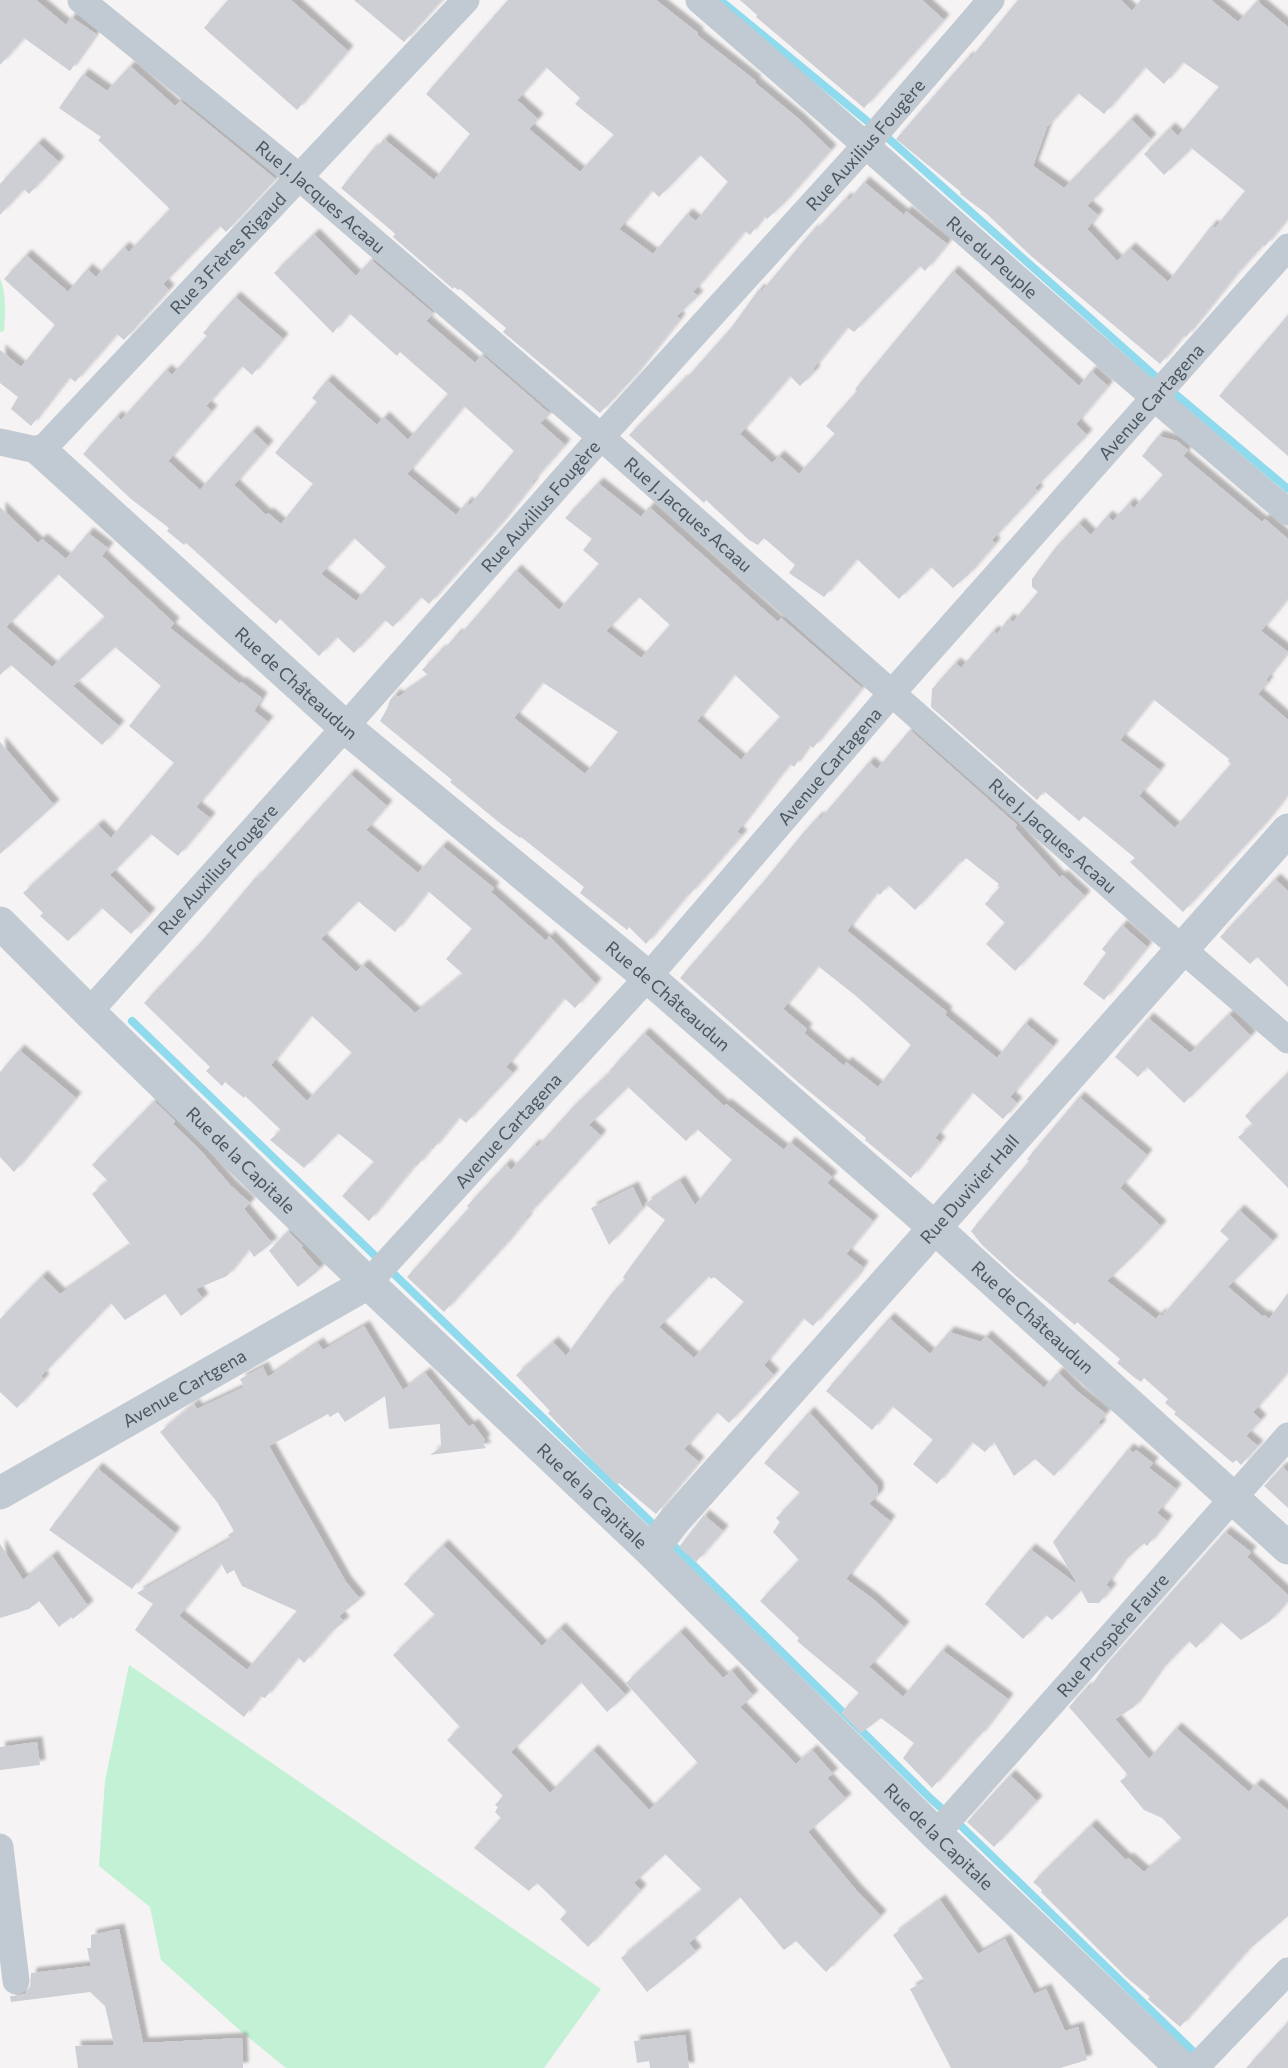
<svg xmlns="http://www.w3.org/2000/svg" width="1288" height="2068" viewBox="0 0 1288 2068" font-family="Commissioner,sans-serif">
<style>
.green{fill:#c3f1d5}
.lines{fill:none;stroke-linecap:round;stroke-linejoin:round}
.stream{stroke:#90daee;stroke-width:8}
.building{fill:#cdcfd5;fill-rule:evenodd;filter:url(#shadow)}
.minor{stroke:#c1cad2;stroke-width:27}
.tertiary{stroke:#c1cad2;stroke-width:33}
.labels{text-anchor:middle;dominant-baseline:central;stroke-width:4.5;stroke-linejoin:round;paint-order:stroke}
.street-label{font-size:18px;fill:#4a5661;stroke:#fff}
</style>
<defs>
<filter id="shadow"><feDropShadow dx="5.5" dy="-5.5" stdDeviation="1.5" flood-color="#0004"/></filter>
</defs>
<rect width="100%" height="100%" fill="#f5f3f3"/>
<path class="green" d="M0 278C7 295 5 313 4 331L0 332Z
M129 1665 601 1989 544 2068H286L243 2033 161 1960 150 1907 99 1866 105 1781Z"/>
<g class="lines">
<path class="stream" d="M720 0 889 139 1173 392 1288 489
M132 1021 658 1529
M669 1541 930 1798 959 1824 1199 2057"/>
</g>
<path class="building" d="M0 0H36L66 25 71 17 96 34 70 71 24 38 0 65Z
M228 0H291L348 51 297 110 204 28Z
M354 0H442L404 42Z
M508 0H656L698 33 697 35 756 81 754 82 799 119 831 150 782 205 767 219 764 216 750 235 745 231 693 292 698 296 677 316 680 319 632 379 600 413 503 332 506 328 460 289 458 290 454 287 453 289 393 237 395 234 392 231 341 188 373 149 374 151 384 139 434 180 470 134 426 94ZM546 67 580 98 575 104 614 135 580 172 529 129 538 119 517 100ZM700 155 728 182 696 221 687 214 653 254 619 229 652 190 659 197Z
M740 0H922L944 20 864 108 756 17 757 15Z
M1018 0H1121L1132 11 1141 0H1211L1238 22 1257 1 1288 27V218L1265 246 1263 245 1233 278 1186 337 1184 335 1160 364 1030 255 987 214 960 194 961 192 896 139 968 57 970 59ZM1183 62 1219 87 1178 136 1170 128 1144 154 1164 175 1191 149 1185 143 1245 191 1215 228 1212 225 1168 282 1130 248 1117 261 1087 229 1098 215 1087 206 1151 139 1131 119 1064 188 1033 166 1047 127 1078 93 1104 114 1145 67 1164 84Z
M130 66 175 106 180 101 273 177 275 180 226 232 220 226 163 284 169 290 124 340 117 334 75 382 69 377 31 426 11 409 18 397 0 383V350L21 367 55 325 4 279 26 255 68 292 87 269 96 277 124 247 129 252 170 209 98 140 101 137 59 108 83 74 107 91Z
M38 143 59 162 29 194 24 189 0 215V184Z
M864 182 904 215 906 211 947 244 925 271 920 266 854 332 847 327 813 369 815 371 800 386 790 376 740 434 772 463 779 456 799 474 835 434 826 426 857 391 855 389 953 271 1079 386 1091 371 1108 386 1076 424 1087 435 1035 488 1038 491 992 540 995 544 969 574 953 588 931 567 899 599 857 559 824 597 789 573 795 565 764 538 758 545 749 540 706 500 704 503 629 435 683 380 684 381 731 328 759 289 761 292 813 230 814 232 846 198 849 200Z
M314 234 356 276 371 260 433 313 426 321 475 363 482 355 550 414 540 423 565 445 532 482 533 483 499 526 429 604 421 597 393 627 385 620 354 653 337 637 319 656 280 619 276 624 186 543 184 545 167 531 169 528 131 499 83 454 117 416 121 420 166 370 172 375 207 336 203 333 235 297 283 339 252 375 242 366 206 406 212 411 168 461 200 490 252 431 268 446 234 485 266 515 268 513 281 524 313 484 275 453 317 402 312 398 327 380 377 425 384 417 408 440 448 394 400 352 397 356 349 313 333 333 274 273ZM464 406 514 451 470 505 467 502 456 515 407 474ZM354 538 386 567 356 601 321 574Z
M1288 315V456L1219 396Z
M1158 436 1177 441 1188 450 1183 456 1262 522 1265 519 1288 539V598L1261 631 1288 652 1266 680 1268 682 1258 694 1288 720V794L1262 827 1183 912 1130 862 1135 858 1084 816 1079 821 1044 791 1037 800 931 707 932 689 955 663 961 668 993 631 997 634 1008 619 1013 622 1038 592 1032 587V579L1056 547 1079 523 1091 535 1107 516 1113 521 1129 503 1134 508 1163 475 1142 456ZM1153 699 1229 759 1228 761 1231 764 1175 828 1139 796 1160 770 1120 740Z
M598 483 641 517 649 507 778 622 781 618 862 688 813 748 809 745 794 767 790 764 775 782 737 832 742 835 689 895 688 894 646 944 629 927 627 930 580 893 584 887 521 837 520 838 501 824 450 782 452 780 380 721 387 709 390 700 395 694 398 697 429 676 422 670 441 650 442 652 457 634 459 636 516 570 559 610 599 564 583 550 592 539 565 518ZM639 597 670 625 641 658 606 631ZM734 674 780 717 741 760 697 721ZM542 682 618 732 585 774 514 718Z
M0 507 38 543 42 539 66 559 88 533 108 548 102 556 174 623 170 628 240 684 241 682 262 698 254 711 268 722 196 807 210 818 178 856 151 834 110 875 150 914 131 934 102 908 68 941 40 916 43 913 23 893 98 825 111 838 174 763 129 726 161 686 115 647 73 686 119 726 102 745 11 665 0 675ZM58 574 105 617 52 667 6 627Z
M910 730 1017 825 1015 828 1060 878 1062 875 1085 896 1015 971 986 944 1005 923 985 904 1000 887 997 886 999 884 966 858 962 862 961 861 915 910 888 885 880 895 877 892 851 925 847 931 947 1012 945 1015 997 1058 1025 1023 1053 1046 1010 1097 1017 1103 1003 1119 972 1092 935 1138 940 1142 911 1178 865 1140 866 1138 799 1083 680 978 765 880 803 833 818 817 820 819 869 762 877 769ZM818 966 856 996 911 1045 878 1087 846 1062 844 1066 804 1033 807 1029 783 1009Z
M0 742 54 805 0 854Z
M350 774 387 806 366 830 418 873 442 846 494 888 491 892 546 941 549 936 596 984 575 1008 564 998 506 1067 513 1073 466 1123 459 1117 433 1149 431 1148 417 1166 415 1165 369 1221 342 1196 374 1162 338 1133 304 1168 270 1140 281 1130 245 1096 244 1098 225 1082 222 1086 206 1071 210 1067 144 1003 203 940 256 877 257 878 271 862ZM428 891 472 929 446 959 463 974 415 1013 363 965 356 972 321 939 358 901 395 932ZM311 1015 352 1053 307 1101 271 1065Z
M1275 879 1288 891V987L1257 957 1250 964 1220 937Z
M1122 925 1147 947 1104 1000 1083 984 1106 953 1102 949Z
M1229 1014 1251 1036 1184 1103 1147 1067 1138 1077 1115 1057 1148 1018 1190 1053Z
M644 1033 724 1106 726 1104 784 1150 790 1142 819 1166 832 1177 827 1183 873 1221 846 1254 863 1267 854 1280 813 1326 803 1318 764 1365 774 1375 729 1423 717 1412 684 1449 699 1462 656 1514 619 1483 617 1485 598 1466 548 1413 550 1411 516 1375 553 1342 566 1356 612 1293 625 1280 623 1277 665 1220 645 1204 680 1181 695 1205 732 1160 697 1129 686 1141 628 1087 589 1125 601 1136 526 1217 527 1218 505 1245 444 1312 407 1277 469 1208 467 1206 506 1164 511 1170 534 1145 537 1147 573 1107 611 1071 610 1070ZM709 1276 711 1279 714 1277 744 1302 694 1358 659 1327Z
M19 1050 76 1098 14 1172 0 1157V1072Z
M1288 1073V1188L1238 1137 1253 1125 1245 1116Z
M1079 1097 1147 1155 1120 1188 1161 1226 1137 1252 1107 1281 1156 1319 1160 1314 1162 1316 1229 1239 1220 1231 1239 1210 1273 1241 1228 1287 1263 1317 1264 1315 1269 1319 1288 1293V1372L1253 1412 1261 1420 1246 1436 1258 1446 1241 1465 1236 1460 1233 1463 1174 1414 1176 1412 1165 1403 1168 1399 1144 1378 1141 1382 1135 1378 1117 1363 1120 1359 1077 1322 1075 1325 1016 1276 982 1245 971 1231 1029 1161 1027 1159Z
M154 1101 175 1121 173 1124 201 1151 230 1185 250 1203 244 1209 272 1243 254 1257 249 1249 227 1276 196 1289 203 1299 181 1316 165 1294 125 1320 111 1303 41 1376 44 1379 17 1408 0 1392V1319L42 1276 60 1294 131 1245 92 1194 108 1181 92 1165Z
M633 1187 643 1208 609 1245 591 1208Z
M288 1231 303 1246 301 1247 320 1269 298 1287 269 1251Z
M889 1318 930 1354 949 1332 981 1342 986 1336 1044 1388 1058 1372 1077 1391 1106 1414 1098 1423 1101 1425 1054 1476 1035 1459 1014 1476 994 1442 985 1452 972 1442 937 1484 913 1464 933 1440 892 1406 872 1430 826 1391Z
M364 1326 403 1390 425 1373 469 1427 473 1424 485 1440 482 1443 486 1448 430 1455 441 1447 440 1424 389 1429 385 1396 345 1422 338 1412 330 1417 328 1414 269 1446 346 1582 360 1599 339 1616 344 1622 331 1632 304 1663 298 1657 265 1698 260 1696 244 1717 135 1630 153 1604 137 1593 231 1539 228 1535 234 1531 217 1502 160 1432 194 1404 197 1409 244 1387 240 1379 263 1367 268 1377 318 1343 323 1350ZM221 1563 227 1574 234 1570 242 1586 297 1611 247 1670 179 1616Z
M809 1412 878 1487V1495L869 1504 890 1521 846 1579 873 1599 904 1627 869 1667 903 1697 942 1650 1008 1699 979 1737 978 1736 932 1788 903 1758 914 1743 881 1718 861 1733 841 1713 859 1693 797 1641 799 1638 760 1601 799 1560 773 1532 780 1522 776 1518 800 1493 764 1463Z
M1128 1449 1134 1453 1136 1450 1153 1463 1149 1468 1176 1489 1157 1513 1167 1521 1147 1546 1144 1543 1122 1563 1106 1585 1111 1589 1099 1603H1088L1081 1590 1052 1620 1046 1615 1023 1639 985 1604 1030 1549 1078 1585 1053 1542Z
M1282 1467 1288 1472V1508L1264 1486Z
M97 1468 175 1533 132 1589 49 1530Z
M704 1515 723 1531 696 1562 679 1547Z
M1225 1532 1251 1552 1247 1557 1288 1595V1601L1270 1621 1241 1640 1221 1622 1196 1648 1189 1641 1159 1672 1134 1707 1115 1719 1149 1759 1176 1728 1249 1792 1256 1784 1288 1810V1916L1247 1951 1180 2027 1148 1999 1150 1997 1126 1977 1041 1892 1042 1890 1033 1882 1091 1825 1126 1860 1128 1858 1144 1872 1182 1839 1162 1818 1144 1810 1120 1781 1128 1775 1069 1707 1086 1688 1088 1690 1106 1665Z
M0 1544 23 1580 52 1556 88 1606 73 1619 71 1617 59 1627 39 1601 29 1609 0 1618Z
M443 1545 542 1646 560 1628 626 1695 607 1712 581 1682 511 1752 550 1793 593 1750 649 1810 698 1763 626 1683 680 1632 723 1678 732 1671 753 1696 740 1707 796 1764 812 1750 833 1774 827 1778 846 1799 808 1832 856 1890 881 1916 826 1972 796 1941 784 1950 740 1897 689 1943 696 1952 647 1992 621 1958 702 1890 665 1854 634 1883 641 1890 588 1947 560 1919 567 1912 537 1883 529 1891 474 1848 501 1818 495 1812 498 1807 495 1805 503 1796 447 1740 460 1727 393 1655 435 1615 404 1584Z
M37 1742 40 1765 0 1770V1747Z
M1010 1775 1037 1801 994 1847 967 1822Z
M940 1900 978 1954 1005 1939 1034 1994 1046 1989 1065 2031 1078 2027 1087 2060 1060 2068H951L910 1989 925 1981 893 1935Z
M119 1929 143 2043 242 2038 243 2068H78L75 2046 114 2045 105 2006 90 1992 11 2002 10 1996H18L25 1994 30 1988 31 1973 91 1966 87 1948H91V1935Z
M1288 2022V2068H1246Z
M685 2035 689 2068H650L649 2061 637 2063 634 2041Z"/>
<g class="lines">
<g class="minor">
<path id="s1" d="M81 0 299 177 601 437 1182 949 1288 1040"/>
<path id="s2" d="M699 0C896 170 1089 345 1288 512"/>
<path id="s3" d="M0 442 41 451 466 0"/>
<path id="s4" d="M89 1012 345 727 601 437 866 145 991 0"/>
<path id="s5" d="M368 1283 648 977 892 693 1288 247"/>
<path id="s6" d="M936 1834 1288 1436"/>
<path d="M0 1847 16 1981"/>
<path d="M1195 2068 1288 1971"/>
</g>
<g class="tertiary">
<path id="s7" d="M41 451 345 727 648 977 935 1228 1288 1548"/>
<path id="s8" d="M0 923 89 1012 368 1283 651 1551 936 1834 1182 2068"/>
<path id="s9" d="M0 1493 368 1283"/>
<path id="s10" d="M651 1551 675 1520 1288 830"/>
</g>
</g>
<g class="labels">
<g class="street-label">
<text stroke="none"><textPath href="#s4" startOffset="1164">Rue Auxilius Fougère</textPath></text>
<text stroke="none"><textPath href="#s1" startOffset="310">Rue J. Jacques Acaau</textPath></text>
<text stroke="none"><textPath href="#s3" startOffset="314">Rue 3 Frères Rigaud</textPath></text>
<text stroke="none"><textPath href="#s2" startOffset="390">Rue du Peuple</textPath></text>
<text stroke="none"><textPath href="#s5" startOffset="1179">Avenue Cartagena</textPath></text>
<text stroke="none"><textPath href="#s4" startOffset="678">Rue Auxilius Fougère</textPath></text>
<text stroke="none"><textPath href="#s1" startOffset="796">Rue J. Jacques Acaau</textPath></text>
<text stroke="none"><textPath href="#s7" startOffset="345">Rue de Châteaudun</textPath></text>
<text stroke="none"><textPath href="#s5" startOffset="693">Avenue Cartagena</textPath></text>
<text stroke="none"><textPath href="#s1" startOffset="1282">Rue J. Jacques Acaau</textPath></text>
<text stroke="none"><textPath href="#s4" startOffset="192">Rue Auxilius Fougère</textPath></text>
<text stroke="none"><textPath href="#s7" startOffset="831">Rue de Châteaudun</textPath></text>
<text stroke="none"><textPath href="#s5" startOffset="207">Avenue Cartagena</textPath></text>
<text stroke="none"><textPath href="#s8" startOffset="338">Rue de la Capitale</textPath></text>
<text stroke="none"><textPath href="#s10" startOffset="482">Rue Duvivier Hall</textPath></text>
<text stroke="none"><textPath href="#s7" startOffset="1317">Rue de Châteaudun</textPath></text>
<text stroke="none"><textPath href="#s9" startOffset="212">Avenue Cartgena</textPath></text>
<text stroke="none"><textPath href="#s8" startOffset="824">Rue de la Capitale</textPath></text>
<text stroke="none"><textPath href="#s6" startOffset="266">Rue Prospère Faure</textPath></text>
<text stroke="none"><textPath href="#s8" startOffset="1310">Rue de la Capitale</textPath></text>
</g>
</g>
</svg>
